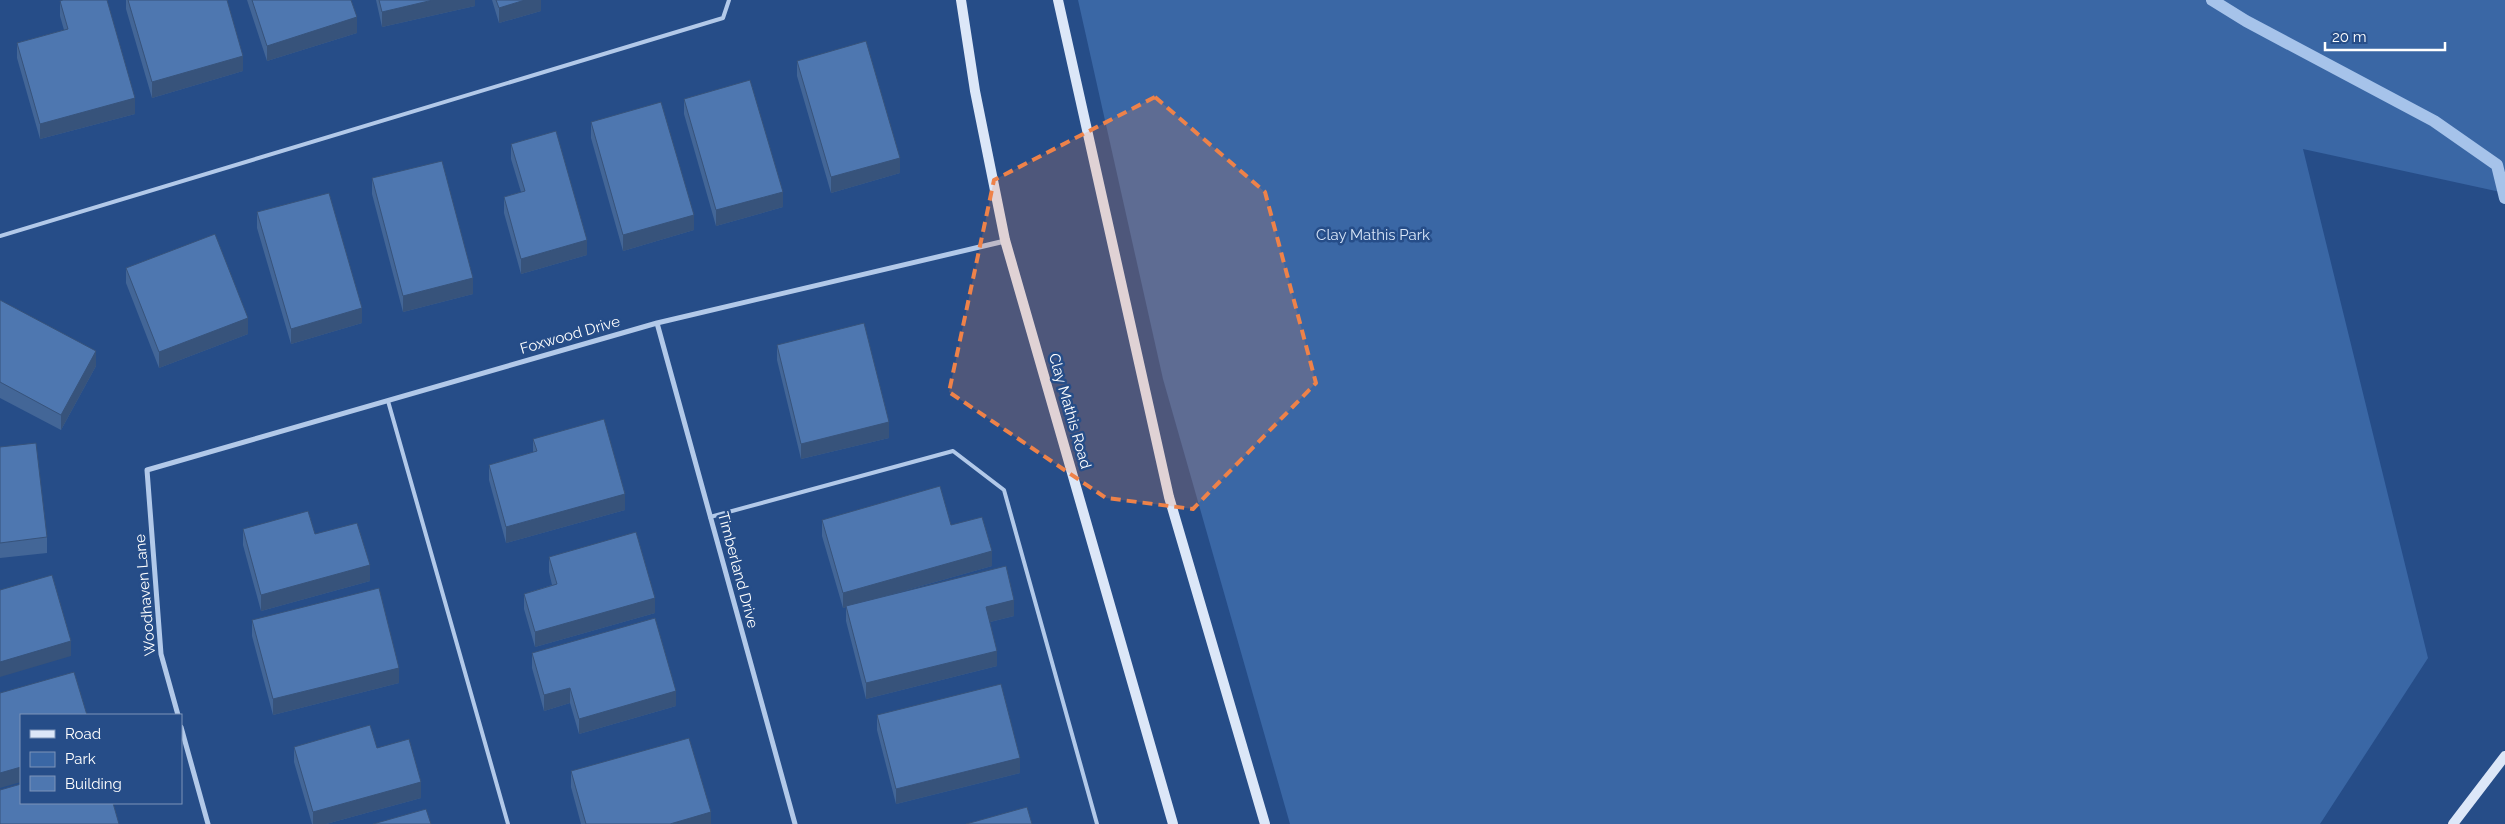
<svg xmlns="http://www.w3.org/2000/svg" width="2505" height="824" viewBox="0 0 2505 824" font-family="Raleway,sans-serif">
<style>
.green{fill:#3a67a5}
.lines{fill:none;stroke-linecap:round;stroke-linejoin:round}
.stream{stroke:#a6c3ea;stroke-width:12}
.service{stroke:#b2c9e9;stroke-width:4}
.minor{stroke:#b2c9e9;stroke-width:5}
.secondary{stroke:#dce7f8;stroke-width:10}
.wall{fill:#436697}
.shaded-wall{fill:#37537b}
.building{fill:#4e77b0;stroke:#37537b}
.marked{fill:#ee8249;fill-opacity:0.2;stroke:#ee8249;stroke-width:4;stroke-dasharray:10 6;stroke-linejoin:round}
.labels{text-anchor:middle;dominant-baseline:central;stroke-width:5;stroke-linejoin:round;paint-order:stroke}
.park-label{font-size:15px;fill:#d6e4f7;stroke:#264d88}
.street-label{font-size:15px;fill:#fff;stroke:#264d88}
</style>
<rect width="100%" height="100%" fill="#264d88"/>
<path class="green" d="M1078 0H2505V193L2303 149 2428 658 2320 824H1290L1163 379Z"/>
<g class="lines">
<path class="stream" d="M2212 0 2246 21 2434 121 2497 165 2505 198"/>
<path class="service" d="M0 236 723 18 729 0
M388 401 508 824
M710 517 953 451 1004 490 1097 824"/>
<path class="minor" d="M657 323 795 824
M178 715 161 654 147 470 657 323 1005 241
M181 727 208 824"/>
<path class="secondary" d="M961 0 975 91 1005 240 1173 824
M1058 0 1169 497 1265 824
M2453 824 2505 756"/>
</g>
<path class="wall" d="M126 0H227L243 71 152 98 126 9Z
M247 0H351L357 33 267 61Z
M376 0H475V6L382 27Z
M492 0H541V11L499 23Z
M60 1 135 114 40 139 17 58V43L64 30 60 16Z
M797 61 900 173 831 193 797 76Z
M684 99 783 207 716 226 684 114Z
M591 122 694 230 623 251 591 138Z
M511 144 587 255 521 274 504 213V197L521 192 511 159Z
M372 178 473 294 403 312 372 194Z
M257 212 362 323 291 344 257 228Z
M126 268 248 334 159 368 126 283Z
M0 300 96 366 61 430 0 398Z
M777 345 889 438 801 459 777 360Z
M533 439 625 510 506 543 489 480V465L533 452Z
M0 447 47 537V553L0 558Z
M822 520 951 525 992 566 889 595 1014 616 990 622 997 666 866 699 846 621V607L843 608 822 536Z
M243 529 315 534 370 581 261 611 243 545Z
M549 557 655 613 535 647 524 609V594L552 585 549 572Z
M252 620 399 683 273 715 252 636Z
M532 653 676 706 579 734 570 703 544 711 532 668Z
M877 715 1020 773 896 804 877 730Z
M294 747 377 748 421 798 326 824H312L294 762Z
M571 771 711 824H581L571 787Z"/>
<path class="shaded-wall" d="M433 0H475V6L382 27V12Z
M525 0H541V11L499 23V8Z
M357 17V33L267 61V46Z
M243 56V71L152 98V82Z
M135 98V114L40 139V124Z
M900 158V173L831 193V177Z
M783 192V207L716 226V210Z
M694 215V230L623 251V235Z
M587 240V255L521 274V259Z
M473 278V294L403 312V296Z
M362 308V323L291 344V329Z
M248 318V334L159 368V352Z
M96 351V366L61 430V415Z
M889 422V438L801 459V444Z
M625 494V510L506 543V527Z
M992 551V566L843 608V593Z
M370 565V581L261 611V595Z
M655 598V613L535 647V632Z
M1014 600V616L986 623V607Z
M71 641V656L0 677V662Z
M997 651V666L866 699V683Z
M399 668V683L273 715V699Z
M570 688V703L544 711V695Z
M676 691V706L579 734V719Z
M1020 758V773L896 804V789Z
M21 767V782L0 788V773Z
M421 782V798L326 824H313V812Z
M711 812V824H670Z"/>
<path class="building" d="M63 0H107L135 98 40 124 17 43 68 29 60 1Z
M128 0H227L243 56 152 82Z
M252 0H351L357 17 267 46Z
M379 0H433L382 12Z
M496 0H525L499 8Z
M866 41 900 158 831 177 797 61Z
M750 80 783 192 716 210 684 99Z
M661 102 694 215 623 235 591 122Z
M556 131 587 240 521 259 504 197 525 191 511 144Z
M442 161 473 278 403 296 372 178Z
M329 193 362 308 291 329 257 212Z
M215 234 248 318 159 352 126 268Z
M0 300 96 351 61 415 0 382Z
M864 323 889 422 801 444 777 345Z
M604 419 625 494 506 527 489 465 537 451 533 439Z
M36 443 47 537 0 543V447Z
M940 486 951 525 982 517 992 551 843 593 822 520Z
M308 511 315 534 357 523 370 565 261 595 243 529Z
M636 532 655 598 535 632 524 594 557 584 549 557Z
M1006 566 1014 600 986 607 997 651 866 683 846 606Z
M52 575 71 641 0 662V590Z
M379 588 399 668 273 699 252 620Z
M655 618 676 691 579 719 570 688 544 695 532 653Z
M74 672 87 715H21V767L0 773V693Z
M1001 684 1020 758 896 789 877 715Z
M370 725 377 748 409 739 421 782 313 812 294 747Z
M689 738 711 812 670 824H586L571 771Z
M21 784V803H113L119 824H0V790Z
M1027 807 1032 824H966Z
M426 809 431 824H373Z"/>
<path class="marked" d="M1155 97 1265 192 1316 383 1193 509 1106 498 949 392 994 180Z"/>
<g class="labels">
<g class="park-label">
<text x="1373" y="235">Clay Mathis Park</text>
</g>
<g class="street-label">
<text transform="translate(570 335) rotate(-16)">Foxwood Drive</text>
<text transform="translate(1070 411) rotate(74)">Clay Mathis Road</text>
<text transform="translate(738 570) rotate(75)">Timberland Drive</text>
<text transform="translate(145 595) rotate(-95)">Woodhaven Lane</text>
</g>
</g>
<rect x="20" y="714" width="162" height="90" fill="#264d88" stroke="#7d94b8"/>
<rect x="30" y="730" width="25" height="8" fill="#dce7f8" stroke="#7d94b8"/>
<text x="65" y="739" font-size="15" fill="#ffffff">Road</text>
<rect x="30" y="752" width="25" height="15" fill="#3a67a5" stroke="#7d94b8"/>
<text x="65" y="764" font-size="15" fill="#ffffff">Park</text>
<rect x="30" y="776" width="25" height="15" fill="#4e77b0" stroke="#7d94b8"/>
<text x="65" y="789" font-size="15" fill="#ffffff">Building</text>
<path d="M2325 42v8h120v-8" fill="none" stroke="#ffffff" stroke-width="2.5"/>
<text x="2332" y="42" font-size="15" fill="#ffffff" stroke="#264d88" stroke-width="4" paint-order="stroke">20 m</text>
</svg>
